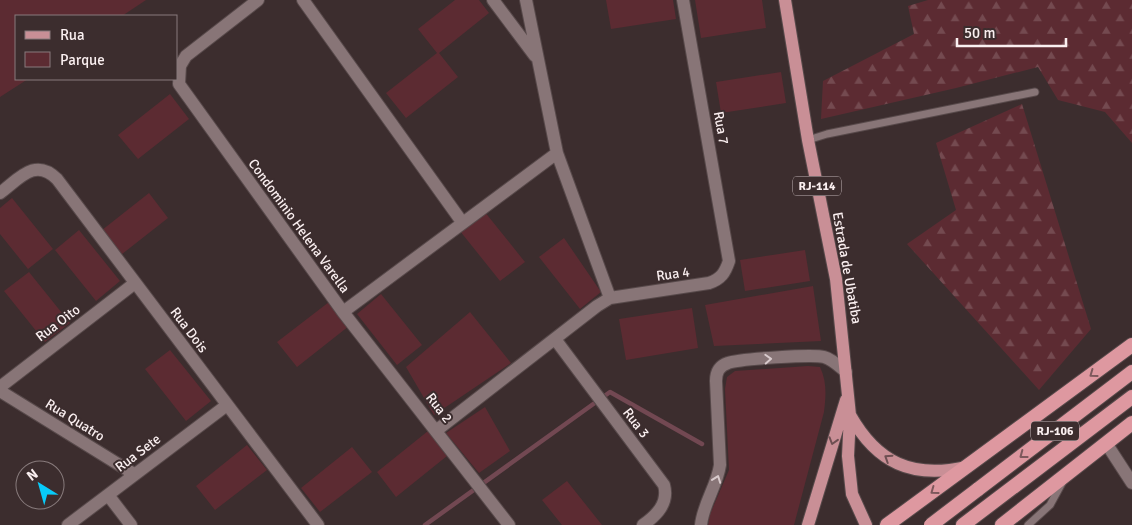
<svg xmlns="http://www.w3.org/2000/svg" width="1132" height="525" viewBox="0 0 1132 525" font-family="Signika,sans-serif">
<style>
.green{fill:#5c2b32}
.forest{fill:url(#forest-firs)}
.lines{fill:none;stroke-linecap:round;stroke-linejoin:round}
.stream{stroke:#724852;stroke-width:4.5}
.service-casing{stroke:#57494a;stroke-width:9}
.minor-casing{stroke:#57494a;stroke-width:14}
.primary-casing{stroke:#57494a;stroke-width:14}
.trunk-casing{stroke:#57494a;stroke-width:16}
.service{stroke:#887577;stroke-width:7}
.minor{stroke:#887577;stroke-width:12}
.primary{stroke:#c98f96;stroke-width:12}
.trunk{stroke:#de98a0;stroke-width:14}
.trunk-bridge-casing{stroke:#57494a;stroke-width:16;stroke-linecap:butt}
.trunk-bridge{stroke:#de98a0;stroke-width:14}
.oneway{stroke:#d8cacc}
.oneway2{stroke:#7d585c}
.oneway3{stroke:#6d4f52}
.labels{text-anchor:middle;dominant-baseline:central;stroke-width:4;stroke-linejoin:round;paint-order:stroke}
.shield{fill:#3c2d2e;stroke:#c1b5b6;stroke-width:1}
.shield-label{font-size:12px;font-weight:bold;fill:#faeff0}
.street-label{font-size:14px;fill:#faeff0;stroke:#3c2d2e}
</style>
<defs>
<pattern id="forest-firs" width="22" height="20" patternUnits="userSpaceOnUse" patternTransform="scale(1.25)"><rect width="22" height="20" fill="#5c2b32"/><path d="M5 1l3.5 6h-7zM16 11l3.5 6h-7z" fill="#744a50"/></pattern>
</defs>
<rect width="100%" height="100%" fill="#3c2d2e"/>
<path class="green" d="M0 0H146L122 16H16V79H28L0 97Z
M455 0H479L489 13 439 53 458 77 406 118 386 93 437 53 418 29Z
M606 0H673L676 19 611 29Z
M695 0H762L766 28 701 38Z
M781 72 786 103 721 113 716 82Z
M170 94 189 119 138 159 118 135Z
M149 193 168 218 117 258 97 234Z
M12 198 53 249 28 269 0 234V208Z
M484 211 525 262 500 281 460 231Z
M79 230 120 281 96 301 55 250Z
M564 238 601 292 580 309 539 257Z
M805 250 810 281 745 291 740 260Z
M29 272 70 323 45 342 4 291Z
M813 286 821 341 714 346 705 305Z
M381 294 422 345 397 365 357 314Z
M329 302 349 326 297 367 277 342Z
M692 308 698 348 626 360 619 319Z
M470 312 511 363 434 415 406 367Z
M170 350 211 401 186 421 145 369Z
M808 366 820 367C827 382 826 396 824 412L794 525H708L710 514 729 470 725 389 727 377 735 371Z
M485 407 510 451 479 473 446 433Z
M428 431 447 456 396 497 377 472Z
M247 445 267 470 215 510 196 486Z
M352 447 372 472 320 512 301 488Z
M567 481 602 525H562L542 500Z"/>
<path class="forest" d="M928 0H1132V143L1105 112 1058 100 1038 67 956 88 821 119 823 81 914 34 908 6Z
M1022 104 1091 329 1039 390 907 244 956 210 936 143Z"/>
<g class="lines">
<path class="stream" d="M425 525 610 392 702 444"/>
<defs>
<path id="service" d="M808 140 827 134 1035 92
M1028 525 1050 505 1062 483"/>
<path id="minor" d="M258 0 186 56 180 66 179 84 343 312 509 525
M303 0 462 222
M493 0 535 56
M526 0 557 153 610 298
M0 193C19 179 35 157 57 179L318 525
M343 312 557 153
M555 339 664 485C669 503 657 515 643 525
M0 387 135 283
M0 391 134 474
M437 430 597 306 610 298 709 283C721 279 725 273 729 261L683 0
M1106 443 1132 483
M108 495 131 525
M68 525 227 405
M701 525C703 504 717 486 720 465L716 381C716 372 719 366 728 363 738 359 813 354 824 357 832 359 839 366 846 372"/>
<path id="primary" d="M785 0 808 140 836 279 850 415 848 456 852 494 866 525
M850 415C877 463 912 479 966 467
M808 525 846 400"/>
<path id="trunk" d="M977 490 1132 372
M887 525 1132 345
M963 525 1132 397
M1002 525 1132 423"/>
</defs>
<use href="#service" class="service-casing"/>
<use href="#minor" class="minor-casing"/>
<use href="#primary" class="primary-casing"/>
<use href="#trunk" class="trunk-casing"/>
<use href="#service" class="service"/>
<use href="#minor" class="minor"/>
<use href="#primary" class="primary"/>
<use href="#trunk" class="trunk"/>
<defs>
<path id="trunk-bridge" d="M931 525 977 490"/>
</defs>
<use href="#trunk-bridge" class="trunk-bridge-casing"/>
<use href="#trunk-bridge" class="trunk-bridge"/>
</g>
<defs><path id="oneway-chevron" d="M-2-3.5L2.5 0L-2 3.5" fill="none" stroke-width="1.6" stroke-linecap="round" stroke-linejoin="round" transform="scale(1.25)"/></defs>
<g class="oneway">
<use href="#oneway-chevron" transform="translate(768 359) rotate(-3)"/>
<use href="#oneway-chevron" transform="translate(717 479) rotate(-70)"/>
</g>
<g class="oneway2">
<use href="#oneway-chevron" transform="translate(1093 374) rotate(144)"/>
<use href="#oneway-chevron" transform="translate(1023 455) rotate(143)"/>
<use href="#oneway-chevron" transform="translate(934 491) rotate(144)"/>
</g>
<g class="oneway3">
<use href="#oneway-chevron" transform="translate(833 441) rotate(107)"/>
<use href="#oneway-chevron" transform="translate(888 458) rotate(-147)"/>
</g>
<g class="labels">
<g class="shield">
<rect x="793" y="176.5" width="48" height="19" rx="4"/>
<rect x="1031" y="421.5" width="48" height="19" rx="4"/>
</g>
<g class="shield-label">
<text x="817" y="186">RJ-114</text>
<text x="1055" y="431">RJ-106</text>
</g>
<g class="street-label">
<text transform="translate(721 128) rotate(80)">Rua 7</text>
<text transform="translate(299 226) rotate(54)">Condominio Helena Varella</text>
<text transform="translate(847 268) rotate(80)">Estrada de Ubatiba</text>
<text transform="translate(673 274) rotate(-8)">Rua 4</text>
<text transform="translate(58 323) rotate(-37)">Rua Oito</text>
<text transform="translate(189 330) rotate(53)">Rua Dois</text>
<text transform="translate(439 408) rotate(52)">Rua 2</text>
<text transform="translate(75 420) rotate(32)">Rua Quatro</text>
<text transform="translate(636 423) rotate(52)">Rua 3</text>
<text transform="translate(138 453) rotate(-37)">Rua Sete</text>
</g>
</g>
<rect x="15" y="15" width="162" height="65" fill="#3c2d2e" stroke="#887b7c"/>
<rect x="25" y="31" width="25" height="8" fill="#c98f96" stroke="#887b7c"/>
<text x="60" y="40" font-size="15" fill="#faeff0">Rua</text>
<rect x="25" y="52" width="25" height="15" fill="#5c2b32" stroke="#887b7c"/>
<text x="60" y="65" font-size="15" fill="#faeff0">Parque</text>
<g transform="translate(40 485) rotate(323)"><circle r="24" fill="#3c2d2e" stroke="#887b7c"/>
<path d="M0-4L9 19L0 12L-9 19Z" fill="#08cbf9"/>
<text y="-8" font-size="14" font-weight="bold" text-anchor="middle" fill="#faeff0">N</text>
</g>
<path d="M957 38v8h109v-8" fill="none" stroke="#faeff0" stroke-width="2.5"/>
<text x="964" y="38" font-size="15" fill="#faeff0" stroke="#3c2d2e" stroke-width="4" paint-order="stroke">50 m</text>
</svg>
